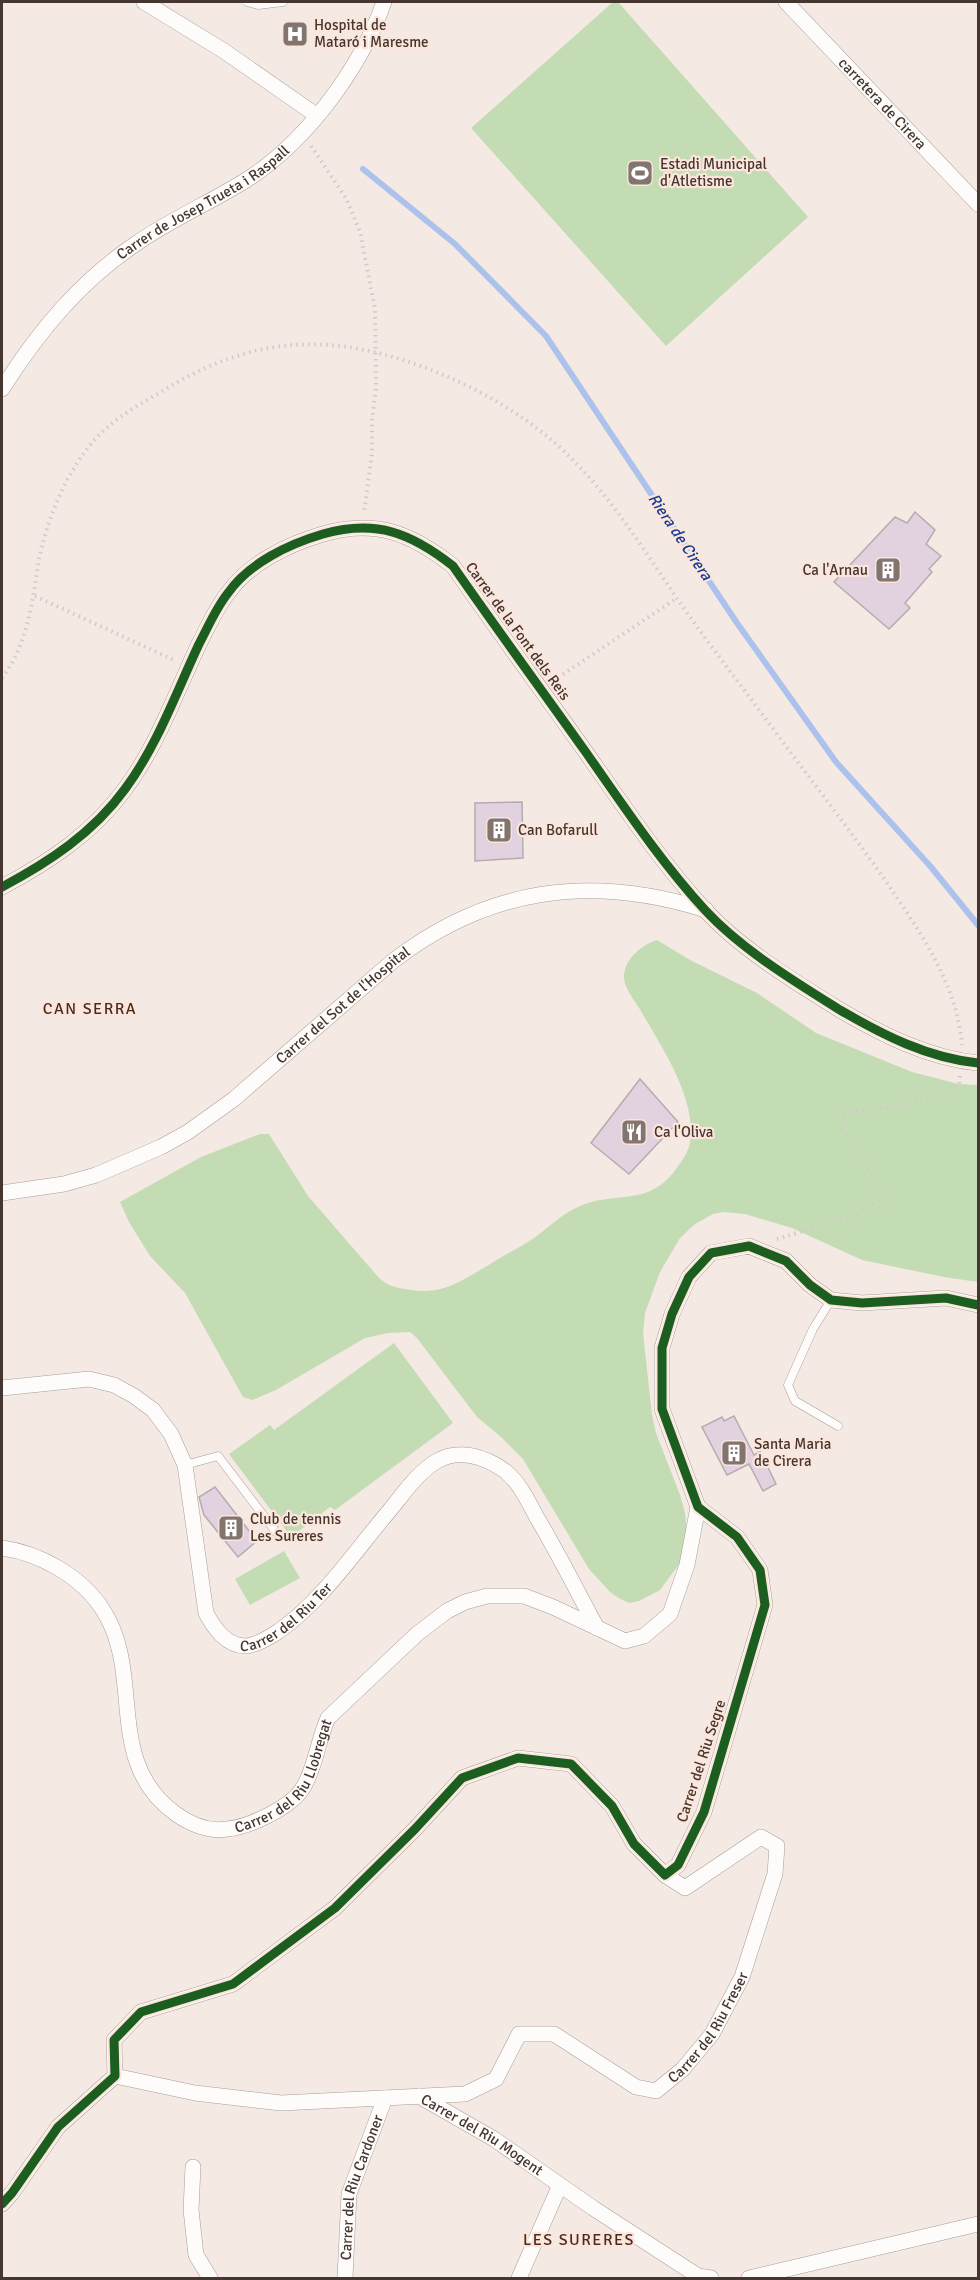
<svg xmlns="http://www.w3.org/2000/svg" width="980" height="2280" viewBox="0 0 980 2280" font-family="Signika,sans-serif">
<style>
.green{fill:#c4dcb3}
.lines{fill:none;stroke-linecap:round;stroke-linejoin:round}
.stream{stroke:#adc1ed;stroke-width:6}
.building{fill:#e2d2e0;stroke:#b5acaf;stroke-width:1.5}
.lane-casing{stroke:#a89d98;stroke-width:9}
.street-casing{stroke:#a89d98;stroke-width:16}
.path{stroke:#d0cbc9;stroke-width:4;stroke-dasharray:1.5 4.5;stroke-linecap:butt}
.lane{stroke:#fdfcfb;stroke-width:8}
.street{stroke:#fdfcfb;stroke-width:15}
.cycleway-casing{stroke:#fce6db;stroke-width:13}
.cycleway{stroke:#1b5e20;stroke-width:9}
.labels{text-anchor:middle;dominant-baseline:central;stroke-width:4.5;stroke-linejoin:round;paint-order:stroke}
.poi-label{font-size:15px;fill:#453630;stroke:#fce6db;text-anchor:start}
.street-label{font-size:15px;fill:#453630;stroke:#fce6db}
.water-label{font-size:16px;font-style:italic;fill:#143b96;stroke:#fce6db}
.neighbourhood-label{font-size:16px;letter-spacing:1.5px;fill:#482c1f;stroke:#fce6db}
</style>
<rect width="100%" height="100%" fill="#f4e9e3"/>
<path class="green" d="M613 2H618L808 217 666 346 471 128Z
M657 940 690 960 757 993 816 1033 912 1072 959 1084 978 1085V1282L944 1277 862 1260 792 1228 745 1214 723 1212 713 1214 695 1224 680 1238 660 1272 645 1313 643 1333 652 1415 656 1433 680 1495 685 1513 687 1533 680 1563 660 1590 639 1601 630 1603 620 1599 610 1592 589 1569 523 1459 501 1437 477 1417 417 1338 410 1332 388 1333 365 1338 276 1390 252 1400 243 1397 185 1293 150 1256 129 1222 120 1202 201 1157 260 1134H269L308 1196 379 1278C389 1287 398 1288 412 1290 443 1295 461 1281 487 1266 502 1256 519 1248 534 1238 548 1228 560 1216 574 1209 614 1188 646 1210 676 1169 684 1158 690 1150 691 1136 693 1093 662 1048 641 1011 635 1001 623 987 624 975 626 957 642 945 657 940Z
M394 1343 453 1423 335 1510 330 1507 291 1537 229 1454 270 1425 274 1430Z
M284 1551 300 1578 250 1605 235 1579Z"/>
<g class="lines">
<path class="stream" d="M363 169 455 244 546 336 737 623 836 762 931 867 978 925"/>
</g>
<path class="building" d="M915 512 935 530 926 544 941 556 929 569 932 572 905 603 910 608 889 629 834 582 895 517 907 523Z
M522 802 523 858 475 861V803Z
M640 1079 678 1122 629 1174 591 1143Z
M734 1416 754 1455 760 1451 776 1484 763 1491 749 1464 727 1475 702 1427 722 1417 724 1421Z
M215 1487 257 1541 238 1557 204 1515 199 1497Z"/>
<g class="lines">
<defs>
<path id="lane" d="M247 2 258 5 283 2
M831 1300 813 1329 788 1385 795 1401 838 1426
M185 1465 218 1456 276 1532"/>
<g id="street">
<path d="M144 2 224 51 316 115"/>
<path id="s1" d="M786 2 978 204"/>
<path id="s2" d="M2 389C38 332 80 281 137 243 173 218 214 201 251 177 309 138 361 67 384 2"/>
<path d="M2 887C49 862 93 833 125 789 157 746 176 693 199 644 208 627 216 608 228 593 249 563 289 544 323 534 376 519 411 533 453 566 496 628 541 689 585 751 623 805 660 861 705 910 741 949 795 982 840 1010 883 1035 928 1058 978 1063"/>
<path id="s3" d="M2 1193 64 1184 96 1175 161 1147 188 1132 234 1099 393 961C489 887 592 874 706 910"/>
<path id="s4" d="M2 1388 89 1379 114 1385 134 1396 153 1410 171 1434 185 1465 206 1613C214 1628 226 1646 246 1646 257 1645 270 1637 279 1631 323 1600 355 1551 390 1510 404 1493 417 1473 437 1461 459 1448 486 1457 505 1471 519 1482 528 1501 536 1516 558 1553 577 1591 597 1628"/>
<path id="s5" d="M2 1548C40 1553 82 1577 103 1610 145 1675 103 1762 176 1814 190 1824 209 1832 227 1829 249 1827 293 1807 304 1786 316 1765 318 1740 328 1718L417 1634 447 1611 465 1602 487 1596H524L553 1607 625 1641 644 1636 670 1614 687 1565 698 1507"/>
<path id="s6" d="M115 2076 195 2093 281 2103 465 2094 496 2079 519 2034H554L636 2087 656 2091 683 2069 712 2034 742 1977 775 1874 777 1846 761 1837 685 1888 665 1875"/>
<path id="s7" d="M419 2096 494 2139 593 2208 698 2276 711 2278"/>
<path d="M193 2167 191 2210 196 2255 210 2278"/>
<path d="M2 2204 12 2193 58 2127 115 2076 114 2040 141 2012 233 1984 335 1908 415 1829 462 1778 518 1758 571 1764 612 1806 634 1844 665 1875 678 1865 704 1812 765 1605 760 1570 737 1537 698 1507 662 1409V1348L672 1314 689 1277 711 1253 749 1246 786 1261 810 1285 831 1300 862 1303 946 1298 978 1305"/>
<path id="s8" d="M345 2278 349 2194 385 2098"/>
<path d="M519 2278 560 2185"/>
<path d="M749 2278 978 2224"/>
</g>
</defs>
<use href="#lane" class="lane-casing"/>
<use href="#street" class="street-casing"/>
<path class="path" d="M311 146 346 198 360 232 375 309 376 388 372 421V453L364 513
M35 596 176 661
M2 678C27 645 32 605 38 565 46 518 72 456 109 426 124 413 142 403 159 393 256 333 334 331 439 373 480 390 522 414 555 443 604 486 640 544 676 597 709 645 745 690 779 737 815 785 852 833 887 883 920 932 957 984 962 1045
M553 681 677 598
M777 1239 852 1216 879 1201 882 1192 843 1129V1113L897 1106 930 1098 959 1084 960 1076"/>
<use href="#lane" class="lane"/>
<use href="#street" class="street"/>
<defs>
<path id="cycleway" d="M2 887C49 862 93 833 125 789 157 746 176 693 199 644 208 627 216 608 228 593 249 563 289 544 323 534 376 519 411 533 453 566 496 628 541 689 585 751 623 805 660 861 705 910 741 949 795 982 840 1010 883 1035 928 1058 978 1063
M2 2204 12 2193 58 2127 115 2076 114 2040 141 2012 233 1984 335 1908 415 1829 462 1778 518 1758 571 1764 612 1806 634 1844 665 1875 678 1865 704 1812 765 1605 760 1570 737 1537 698 1507 662 1409V1348L672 1314 689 1277 711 1253 749 1246 786 1261 810 1285 831 1300 862 1303 946 1298 978 1305"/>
</defs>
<use href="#cycleway" class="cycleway-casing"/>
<use href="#cycleway" class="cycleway"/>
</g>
<defs>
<symbol id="hospital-square" viewBox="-11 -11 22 22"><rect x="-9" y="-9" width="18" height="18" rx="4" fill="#82756f" stroke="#fce6db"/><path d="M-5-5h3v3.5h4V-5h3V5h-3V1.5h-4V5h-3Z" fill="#fff"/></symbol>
<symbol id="stadium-square" viewBox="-11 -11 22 22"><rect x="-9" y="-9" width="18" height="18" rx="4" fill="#82756f" stroke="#fce6db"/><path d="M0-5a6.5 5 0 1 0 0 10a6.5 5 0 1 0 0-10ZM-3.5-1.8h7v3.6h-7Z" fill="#fff"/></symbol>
<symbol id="building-square" viewBox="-11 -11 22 22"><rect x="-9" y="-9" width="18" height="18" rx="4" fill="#82756f" stroke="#fce6db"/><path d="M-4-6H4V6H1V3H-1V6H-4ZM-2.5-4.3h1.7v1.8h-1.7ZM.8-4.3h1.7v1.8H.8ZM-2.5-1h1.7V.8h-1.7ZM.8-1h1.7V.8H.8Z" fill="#fff"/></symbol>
<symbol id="restaurant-square" viewBox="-11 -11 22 22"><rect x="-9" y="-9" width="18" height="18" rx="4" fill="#82756f" stroke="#fce6db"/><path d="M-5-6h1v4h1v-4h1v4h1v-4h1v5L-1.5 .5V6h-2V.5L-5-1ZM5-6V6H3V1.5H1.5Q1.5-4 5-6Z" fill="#fff"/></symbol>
</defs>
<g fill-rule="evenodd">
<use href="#hospital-square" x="280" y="19" width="30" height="30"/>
<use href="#stadium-square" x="625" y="158" width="30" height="30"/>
<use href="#building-square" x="873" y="555" width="30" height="30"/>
<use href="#building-square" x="484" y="815" width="30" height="30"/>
<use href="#restaurant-square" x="619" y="1117" width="30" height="30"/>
<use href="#building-square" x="719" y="1438" width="30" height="30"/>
<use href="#building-square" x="216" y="1513" width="30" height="30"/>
</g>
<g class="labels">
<g class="poi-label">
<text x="314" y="25">Hospital de<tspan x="314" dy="17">Mataró i Maresme</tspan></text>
<text x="660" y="164">Estadi Municipal<tspan x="660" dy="17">d'Atletisme</tspan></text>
<text x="868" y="570" text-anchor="end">Ca l'Arnau</text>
<text x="518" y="830">Can Bofarull</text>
<text x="654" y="1132">Ca l'Oliva</text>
<text x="754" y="1444">Santa Maria<tspan x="754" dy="17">de Cirera</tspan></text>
<text x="250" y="1519">Club de tennis<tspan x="250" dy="17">Les Sureres</tspan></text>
</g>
<g class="street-label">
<text stroke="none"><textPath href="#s1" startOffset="140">carretera de Cirera</textPath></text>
<text stroke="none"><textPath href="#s2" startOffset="278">Carrer de Josep Trueta i Raspall</textPath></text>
<text transform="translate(518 631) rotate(54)">Carrer de la Font dels Reis</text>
<text stroke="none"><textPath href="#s3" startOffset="398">Carrer del Sot de l'Hospital</textPath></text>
<text stroke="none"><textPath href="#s4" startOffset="477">Carrer del Riu Ter</textPath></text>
<text transform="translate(701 1761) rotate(-72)">Carrer del Riu Segre</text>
<text stroke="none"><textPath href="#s5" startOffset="484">Carrer del Riu Llobregat</textPath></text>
<text stroke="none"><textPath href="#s6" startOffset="674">Carrer del Riu Freser</textPath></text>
<text stroke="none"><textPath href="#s7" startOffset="74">Carrer del Riu Mogent</textPath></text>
<text stroke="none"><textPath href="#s8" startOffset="93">Carrer del Riu Cardoner</textPath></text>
</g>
<g class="water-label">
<text transform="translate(680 537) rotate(56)">Riera de Cirera</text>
</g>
<g class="neighbourhood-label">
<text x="90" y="1009">CAN SERRA</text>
<text x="579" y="2240">LES SURERES</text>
</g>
</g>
<rect width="980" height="2280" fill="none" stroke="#453630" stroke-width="6"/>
</svg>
